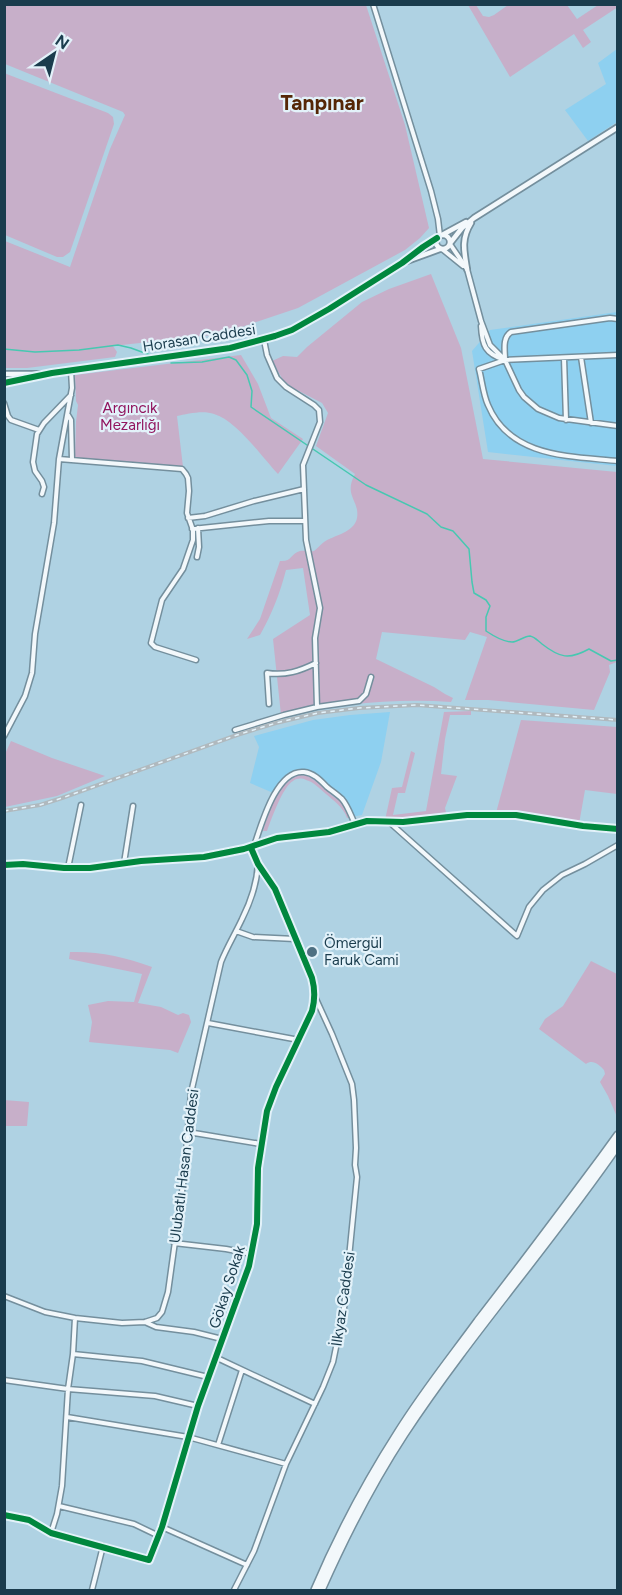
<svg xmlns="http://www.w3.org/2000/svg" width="622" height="1595" viewBox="0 0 622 1595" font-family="Figtree,sans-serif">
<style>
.built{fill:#8ed0f0}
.green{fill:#c7afc9}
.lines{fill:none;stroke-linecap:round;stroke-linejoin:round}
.stream{stroke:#47c8b1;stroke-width:1.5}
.minor-casing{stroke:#748f9d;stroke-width:7}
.tertiary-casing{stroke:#748f9d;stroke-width:8}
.trunk-casing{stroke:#748f9d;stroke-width:10}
.minor{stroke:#f3f8fb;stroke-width:4}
.tertiary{stroke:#f3f8fb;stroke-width:4.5}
.trunk{stroke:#f3f8fb;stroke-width:7}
.rail-casing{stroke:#b0b9be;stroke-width:4}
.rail{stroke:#e3f2fa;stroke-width:1.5;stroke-dasharray:4.5;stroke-linecap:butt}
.cycleway-casing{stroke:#e3f2fa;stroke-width:10}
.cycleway{stroke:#00873e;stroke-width:6}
.poi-dot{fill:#4e7082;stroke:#e3f2fa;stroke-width:2}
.labels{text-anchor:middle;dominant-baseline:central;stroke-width:4.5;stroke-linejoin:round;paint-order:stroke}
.street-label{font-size:15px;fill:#1a3c4d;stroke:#e3f2fa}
.park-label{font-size:15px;fill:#91145e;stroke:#e3f2fa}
.poi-label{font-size:15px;fill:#1a3c4d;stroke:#e3f2fa;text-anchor:start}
.district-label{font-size:21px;font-weight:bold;fill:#552706;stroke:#e3f2fa}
</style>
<rect width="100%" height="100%" fill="#afd2e3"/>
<path class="built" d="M617 49V122L588 141 565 110 606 84 598 63Z
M617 312V466L488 452 472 351 490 330Z
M390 712 381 762 362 815 351 817 341 801 334 797 317 782 305 775H299L290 779 284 785 278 795 250 783 259 747 254 736 313 720 350 715Z"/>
<path class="green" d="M5 4 366 5 405 125 429 228 420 238 405 250 298 308 221 334 113 346 117 352 115 357 27 368H5V241L70 267 110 149 125 115 123 112 5 64Z
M468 5H476L483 16 489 17 494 15 508 5H567L577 19 598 5H617L618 7 583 30 591 42 583 48 574 34 510 77Z
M4 73 108 113 113 117 114 124 70 252 63 257H57L5 235Z
M431 274 461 348 483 459 617 472V662L609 665 610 672 594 710 488 700H465L487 637 470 632 465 640 382 632 376 659 434 687 445 694 453 698 451 702C392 698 339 705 281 715L273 639 310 615 303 568 286 570C280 593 272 614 260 635L247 639 260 619 280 561C292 562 290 554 300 551 304 550 310 552 314 551 317 549 321 544 324 542 334 535 354 533 357 518 360 500 343 496 355 474L316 446 328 413 322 403 293 388 283 380 272 361 283 356 297 357 307 347 362 302 389 289Z
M241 355 258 384 271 418 303 439 278 474C262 457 236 420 214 414 203 410 187 414 177 416L183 467 77 459 75 457 76 422 78 405 76 401 75 375Z
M471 711V715H450L445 739 441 774 457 776 445 808 447 817 385 820 392 788 402 787 411 751 415 753 405 793H398L393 815 426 811 444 712Z
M521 720 617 727V794L585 790 579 824 496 813Z
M11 741 52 758 105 776 57 796 5 807V754Z
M299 775 308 776 317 782 334 797 341 801 351 817 347 818C344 808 333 800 326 794 320 789 314 782 306 780 302 778 297 778 293 781 283 786 271 820 267 831H263C269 811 278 783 299 775Z
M70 952C98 951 125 957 152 967L138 1003 161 1007 178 1015 183 1013 189 1015 191 1022 178 1053 170 1050 89 1042 92 1022 88 1005 108 1001 134 1002 142 974 69 959Z
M591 961 617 974V1117L608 1096 600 1082 605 1074 604 1070C599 1065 593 1059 586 1064L539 1029 545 1019 563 1006Z
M4 1100 29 1102 27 1126H5Z"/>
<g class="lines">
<path class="stream" d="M4 349 35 352 79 350 118 345 131 348 150 355
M171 363 202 362 229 357 236 360 247 375 252 391 251 407 366 485 427 514 441 527 453 531 469 549 472 582 474 593 486 600 490 606 486 617V631C492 635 504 642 512 642 518 642 524 636 530 636 535 637 538 641 542 644 560 658 569 660 589 649L611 661 618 660"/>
<defs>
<path id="minor" d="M373 4 431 191 438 219 440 236
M450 244 467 269 481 321 490 345 505 360 519 390 524 397 538 409 559 418 618 426
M442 249 463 266
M481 326C482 345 485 354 505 360
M264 340 267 355 277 378 286 387 314 405 319 410 320 422 303 465 306 540 320 608 315 638 317 707
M618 355 505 360 479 369C482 380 483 394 488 405 510 458 570 456 618 461
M581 357 591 423
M564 358 566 420
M505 360C505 350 502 338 511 332L610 318 618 319
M4 403 8 416 11 420 39 430
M68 415 71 420 72 460
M59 459 182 469 186 474 188 478 189 491 187 513 193 530V540L183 569 162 600 151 643 155 647 196 660
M42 494 44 487 42 481 35 471 33 462 37 434 44 423 71 395
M188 518 205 516 254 501 304 489
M192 529 269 521H305
M197 557 199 547 198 528
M269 704 267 673C285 676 300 671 316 663
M235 730 284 715 317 707 359 701 366 694 371 677
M4 736 25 696 32 673 35 634 54 523 59 459 72 388 71 370
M388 821 517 936 529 907 543 890 562 875 585 864 618 845
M254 846C261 826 276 769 304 772 314 773 321 781 327 787 332 791 338 795 342 799 348 806 351 816 355 824
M124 863 133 806
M68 868 81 805
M236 931 253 937 295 939
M208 1023 299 1040
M188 1132 261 1144
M174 1243 226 1249 252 1254
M4 1296 45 1312 75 1318 122 1323 145 1322 157 1318 162 1312 168 1292 184 1177 191 1093 221 962C227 947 235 934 242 919 250 903 257 883 258 864
M145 1322 156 1327 194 1332 222 1339
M73 1354 142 1361 208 1377
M215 1357 315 1404
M4 1380 68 1389 155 1396 198 1406
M67 1417 188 1437 286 1464
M218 1445 242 1370
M59 1506 134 1524 159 1536
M4 1515 29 1520 51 1533 149 1560 162 1527 198 1406 249 1266 257 1224 258 1168 267 1111 276 1087 312 1011C315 1000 315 989 312 978L275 889 258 864 251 848
M162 1527 247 1565
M51 1533 57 1514 62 1486 68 1389 73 1354 75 1318
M92 1590 103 1546
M234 1590 254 1551 286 1464 323 1387 333 1362 344 1308 357 1177 355 1165 356 1148 354 1100 352 1084 332 1034 316 999"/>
<path id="tertiary" d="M436 242a7 7 0 1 1 14 0a7 7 0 1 1-14 0Z
M442 235 466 222
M451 242 462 228 474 218 618 127
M407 261 440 249
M467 269C464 251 461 239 471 223
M4 374H40
M4 383 52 373 230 348 275 336 292 330 329 309 402 263 423 247 437 238
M4 865 23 864 64 868H90L141 861 204 857 244 849 277 838 329 832 367 821 403 822 467 815H516L583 826 618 829"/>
<path id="trunk" d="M315 1590C338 1536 366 1483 398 1433 422 1394 451 1358 478 1321 520 1267 561 1212 602 1157L618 1135
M321 1590C345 1536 372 1483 404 1434 470 1334 550 1244 618 1145"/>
</defs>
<use href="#minor" class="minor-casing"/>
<use href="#tertiary" class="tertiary-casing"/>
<use href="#trunk" class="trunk-casing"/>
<use href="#minor" class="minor"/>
<use href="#tertiary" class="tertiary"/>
<use href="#trunk" class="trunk"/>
<defs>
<path id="rail" d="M4 811 40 805 62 798 237 735 276 723 318 713 359 708 417 705 618 720"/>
</defs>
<use href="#rail" class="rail-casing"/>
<use href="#rail" class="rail"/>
<defs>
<path id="cycleway" d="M4 383 52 373 230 348 275 336 292 330 329 309 402 263 423 247 437 238
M4 865 23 864 64 868H90L141 861 204 857 244 849 277 838 329 832 367 821 403 822 467 815H516L583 826 618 829
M4 1515 29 1520 51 1533 149 1560 162 1527 198 1406 249 1266 257 1224 258 1168 267 1111 276 1087 312 1011C315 1000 315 989 312 978L275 889 258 864 251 848"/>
</defs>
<use href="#cycleway" class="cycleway-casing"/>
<use href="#cycleway" class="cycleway"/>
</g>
<circle class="poi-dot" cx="312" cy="952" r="6"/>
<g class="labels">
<g class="street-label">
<text transform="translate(199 338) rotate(-9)">Horasan Caddesi</text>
<text transform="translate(184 1166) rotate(-83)">Ulubatlı Hasan Caddesi</text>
<text transform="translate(227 1287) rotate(-72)">Gökay Sokak</text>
<text transform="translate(343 1299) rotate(-82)">İlkyaz Caddesi</text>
</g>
<g class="park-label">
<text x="130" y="408">Argıncık<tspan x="130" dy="17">Mezarlığı</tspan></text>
</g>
<g class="poi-label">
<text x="324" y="943">Ömergül<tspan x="324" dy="17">Faruk Cami</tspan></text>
</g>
<g class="district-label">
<text x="322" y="102">Tanpınar</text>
</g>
</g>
<rect width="622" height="1595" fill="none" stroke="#1a3c4d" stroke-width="12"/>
<g transform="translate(54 54) rotate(35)" stroke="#e3f2fa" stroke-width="4.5" paint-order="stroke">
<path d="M0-4.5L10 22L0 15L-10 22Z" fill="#1a3c4d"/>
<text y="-9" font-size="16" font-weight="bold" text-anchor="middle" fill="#1a3c4d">N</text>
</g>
</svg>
